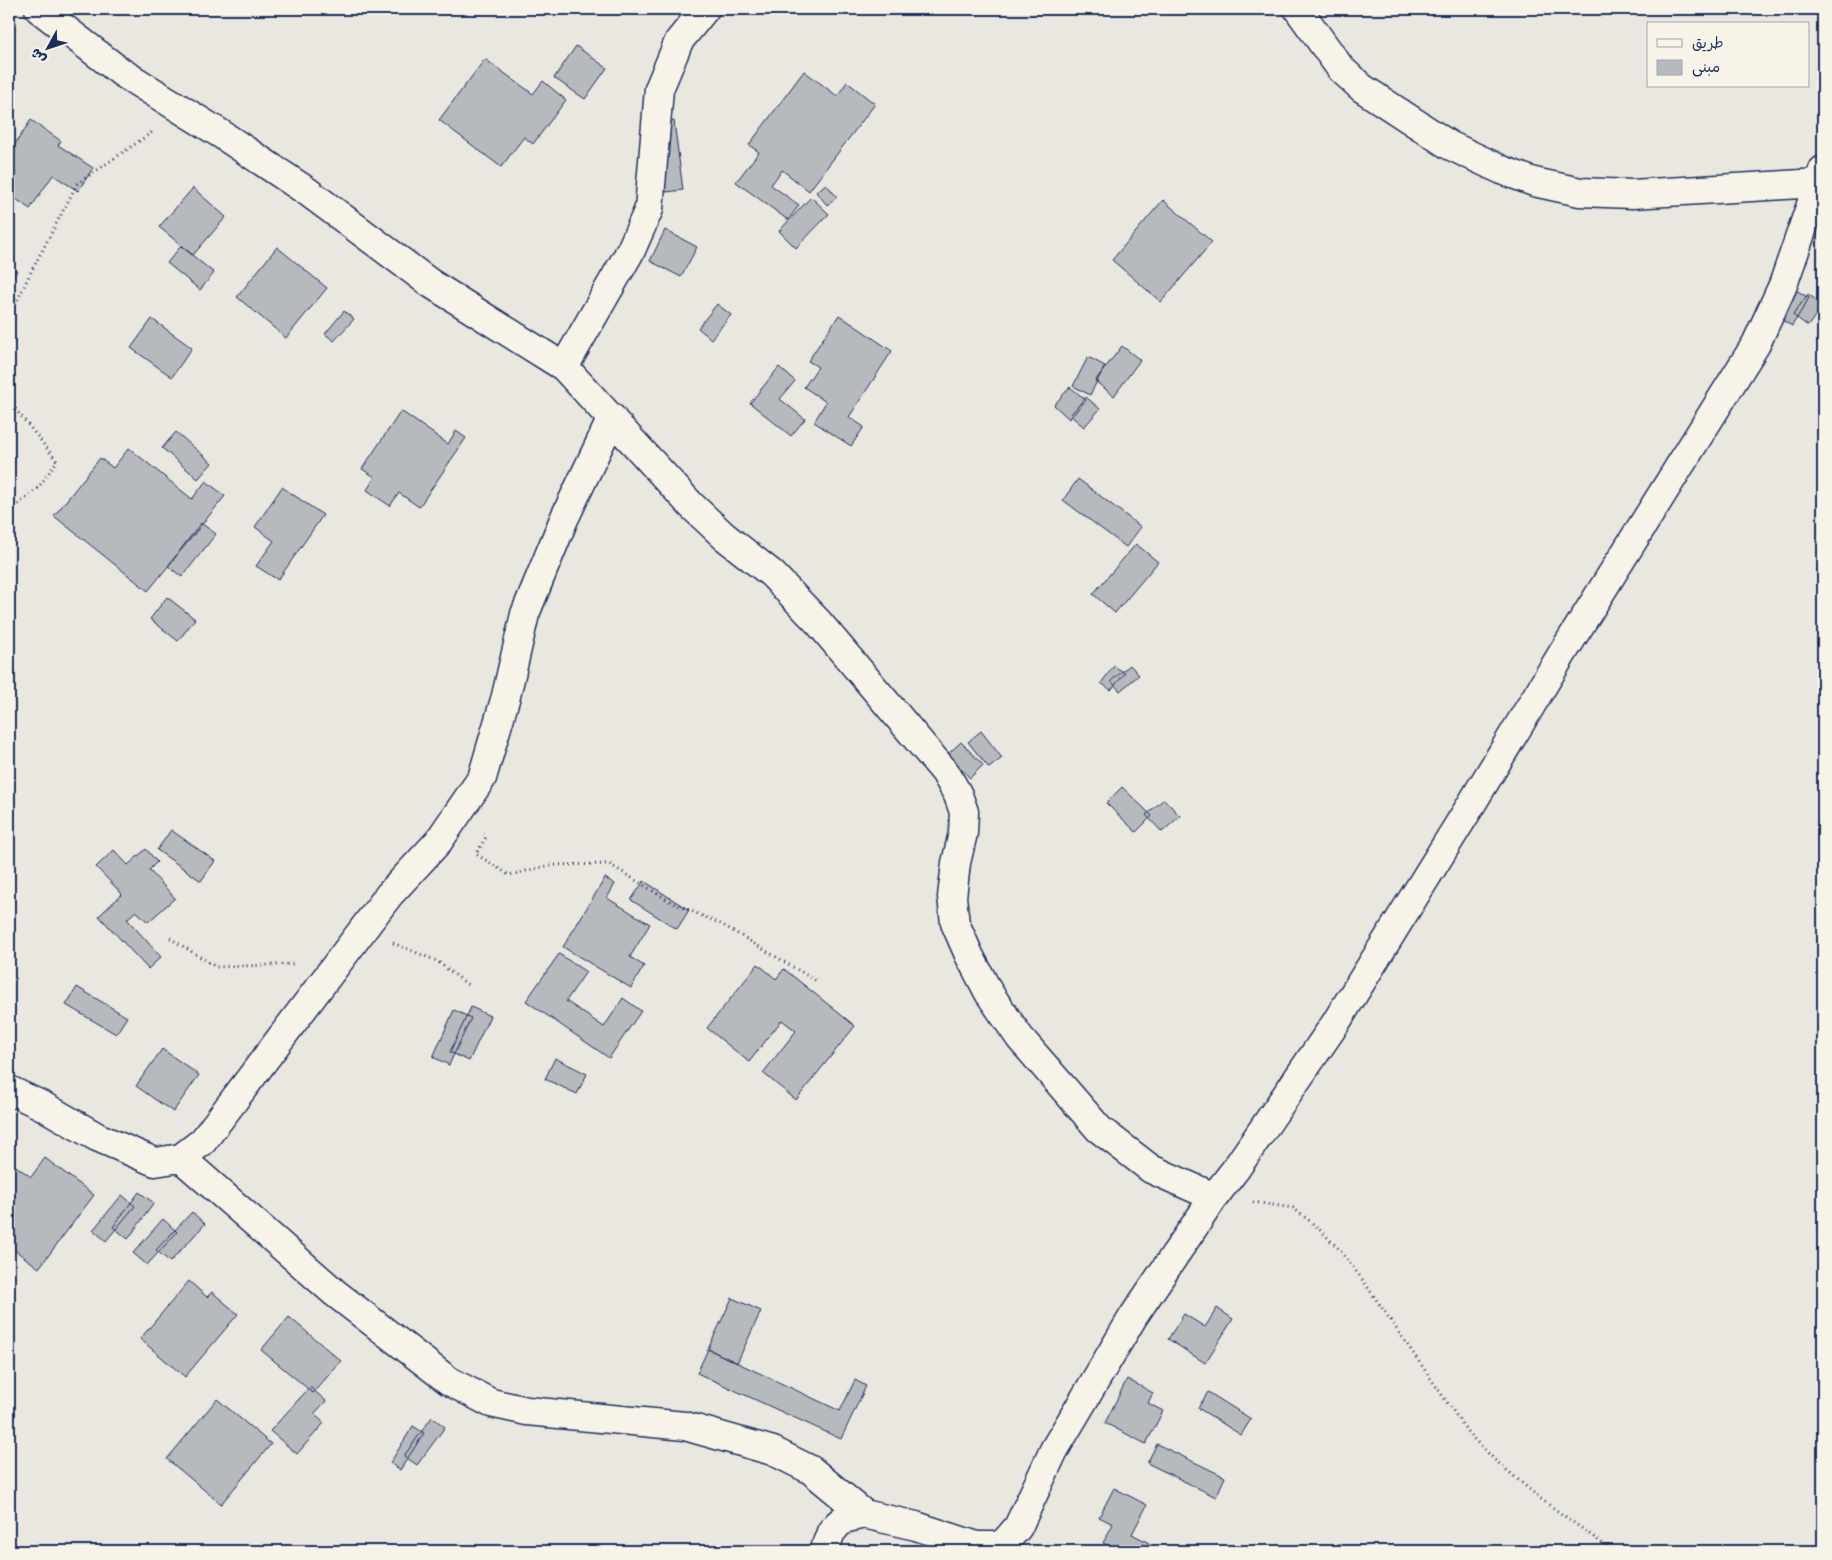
<svg xmlns="http://www.w3.org/2000/svg" width="1832" height="1560" viewBox="0 0 1832 1560" font-family="Itim,'Playpen Sans Arabic',sans-serif">
<style>
.building{fill:#b6babf;stroke:#1b2f5e}
.lines{fill:none;stroke-linecap:round;stroke-linejoin:round}
.street-casing{stroke:#1b2f5e;stroke-width:31}
.path{stroke:#1b2f5e;stroke-width:3;stroke-dasharray:1 4;stroke-linecap:butt}
.street{stroke:#f7f3e8;stroke-width:28}
</style>
<rect width="100%" height="100%" fill="#eae7e0"/>
<filter id="ink" filterUnits="userSpaceOnUse"><feTurbulence type="fractalNoise" baseFrequency=".02" numOctaves="2"/><feDisplacementMap in="SourceGraphic" scale="10" xChannelSelector="R" yChannelSelector="G"/><feConvolveMatrix kernelMatrix="1 2 1 2 8 2 1 2 1" color-interpolation-filters="sRGB"/></filter>
<g filter="url(#ink)">
<path class="building" d="M576 46 607 68 585 99 554 78Z
M485 59 533 94 543 81 566 100 533 144 524 137 501 167 439 120Z
M804 71 837 96 847 82 875 104 809 191 782 170 771 185 799 205 788 220 736 182 759 152 749 145Z
M31 120 61 141 58 145 93 168 78 191 53 175 30 209 9 194V144L13 147Z
M674 121 683 190 666 192 657 124Z
M826 184 837 197 827 205 816 192Z
M193 188 226 217 193 255 159 227Z
M811 197 829 214 796 248 779 231Z
M1163 200 1212 242 1161 302 1112 260Z
M665 230 697 247 681 277 650 261Z
M181 246 214 273 200 290 167 263Z
M277 247 327 288 286 338 237 297Z
M9 264 17 271 9 282Z
M1791 287 1809 298 1792 326 1773 315Z
M1808 294 1823 305 1808 326 1793 315Z
M717 304 731 315 711 339 698 328Z
M344 311 354 319 334 341 325 334Z
M839 315 892 351 849 417 864 427 851 446 814 422 826 402 804 387 818 367 808 361Z
M152 319 192 348 172 377 131 348Z
M1122 346 1140 360 1114 396 1095 381Z
M1088 357 1105 366 1090 395 1073 386Z
M779 367 795 381 780 399 805 419 791 436 750 403Z
M1070 387 1086 400 1069 419 1054 405Z
M1086 397 1100 409 1084 427 1070 415Z
M401 411 448 444 456 431 466 438 419 507 399 493 390 506 367 490 375 477 362 469Z
M176 432 212 463 198 479 162 448Z
M129 448 192 499 206 481 225 496 148 591 54 516 100 458 113 468Z
M1078 479 1141 527 1126 547 1063 500Z
M282 487 323 515 278 580 256 566 274 541 255 527Z
M201 523 216 534 182 577 168 566Z
M1136 544 1158 562 1115 613 1093 594Z
M167 597 195 619 178 641 150 619Z
M1130 665 1139 675 1120 691 1111 681Z
M1114 666 1125 673 1111 690 1101 683Z
M981 731 1002 758 989 768 968 742Z
M961 742 983 765 970 778 947 755Z
M1122 787 1152 816 1136 832 1106 803Z
M1164 799 1180 816 1162 832 1146 815Z
M171 830 215 861 201 881 157 850Z
M146 849 157 862 149 870 175 898 148 922 136 911 127 919 161 957 148 969 99 916 122 894 96 867 114 850 128 865Z
M605 878 615 884 607 898 650 924 630 957 644 966 631 988 563 947Z
M644 881 689 910 677 929 631 900Z
M559 954 586 972 566 1001 604 1027 623 998 641 1011 609 1058 526 1001Z
M758 964 776 979 784 969 855 1026 796 1100 763 1073 796 1031 782 1020 749 1062 707 1028Z
M77 987 127 1017 116 1034 66 1005Z
M471 1007 490 1016 469 1061 450 1052Z
M454 1010 471 1018 449 1065 433 1057Z
M162 1049 199 1075 173 1112 136 1086Z
M555 1058 587 1074 577 1094 545 1079Z
M45 1158 94 1195 39 1268 9 1246V1161L31 1177Z
M139 1192 154 1203 128 1239 113 1227Z
M122 1195 135 1206 106 1241 93 1230Z
M192 1212 205 1224 170 1262 156 1250Z
M163 1219 177 1232 147 1265 133 1253Z
M189 1281 207 1297 212 1292 238 1314 185 1377 140 1339Z
M732 1298 761 1311 737 1363 708 1349Z
M1217 1308 1233 1319 1205 1363 1168 1339 1184 1314 1205 1327Z
M289 1317 341 1361 313 1393 261 1350Z
M708 1349 840 1411 855 1380 866 1386 841 1439 697 1373Z
M1127 1379 1153 1393 1148 1403 1163 1411 1146 1444 1105 1423Z
M310 1387 326 1401 314 1414 324 1423 297 1454 270 1431Z
M1208 1392 1251 1419 1241 1435 1198 1408Z
M217 1399 271 1444 221 1504 167 1459Z
M432 1417 445 1427 417 1465 404 1456Z
M413 1426 424 1433 400 1470 390 1463Z
M1157 1444 1225 1477 1216 1497 1147 1463Z
M1114 1488 1147 1505 1132 1534 1149 1543 1144 1551H1119L1103 1543 1113 1524 1099 1517Z"/>
<g class="lines">
<defs>
<path id="street" d="M39 9 121 72 221 134 308 192 430 283 564 367 691 505 724 536 772 574 819 623 945 772 958 795 964 812 963 833 956 863 952 897 955 923 969 955 989 993 1020 1038 1099 1129 1151 1169 1214 1197
M1298 9 1341 69 1362 88 1449 145 1502 170 1534 182 1580 192 1632 194 1819 183
M564 367 631 250 649 209 659 89 679 41 705 9
M9 1090 43 1106 97 1137 155 1162 181 1158 203 1141 389 895 438 842 482 778 506 696 525 614 564 519 612 418
M181 1158 335 1293 449 1381 491 1403 527 1411 685 1426 773 1451 811 1470 864 1514
M824 1551 831 1532 838 1524 844 1519 864 1514 916 1526 977 1546H997L1005 1542 1018 1527 1054 1450 1133 1317 1214 1197 1235 1170 1335 1024 1466 813 1562 654 1756 344 1783 285 1823 170"/>
</defs>
<use href="#street" class="street-casing"/>
<path class="path" d="M9 318 31 272 77 184 154 131
M9 401 57 461 38 488 9 512
M486 833V837L476 854 509 875 551 865 609 864 671 902 723 925 818 982
M170 938 216 967 295 964
M393 943 437 961 468 985
M1253 1202 1293 1208 1316 1226 1338 1248 1362 1279 1469 1434 1496 1461 1541 1499 1613 1551"/>
<use href="#street" class="street"/>
</g>
</g>
<rect width="1832" height="1560" fill="none" stroke="#f7f3e8" stroke-width="30"/>
<rect x="15" y="15" width="1802" height="1530" fill="none" stroke="#1b2f5e" stroke-width="2" filter="url(#ink)"/>
<rect x="1647" y="22" width="162" height="65" fill="#f7f3e8" stroke="#9fa5b1"/>
<rect x="1657" y="39" width="25" height="8" fill="#f7f3e8" stroke="#9fa5b1"/>
<text x="1692" y="48" font-size="15" fill="#1b2f5e">طريق</text>
<rect x="1657" y="60" width="25" height="15" fill="#b6babf" stroke="#9fa5b1"/>
<text x="1692" y="72" font-size="15" fill="#1b2f5e">مبنى</text>
<g transform="translate(48 48) rotate(230)" stroke="#f7f3e8" stroke-width="4" paint-order="stroke">
<path d="M0-4L9 19L0 12L-9 19Z" fill="#1b2f5e"/>
<text y="-8" font-size="14" font-weight="bold" text-anchor="middle" fill="#1b2f5e">ش</text>
</g>
</svg>
